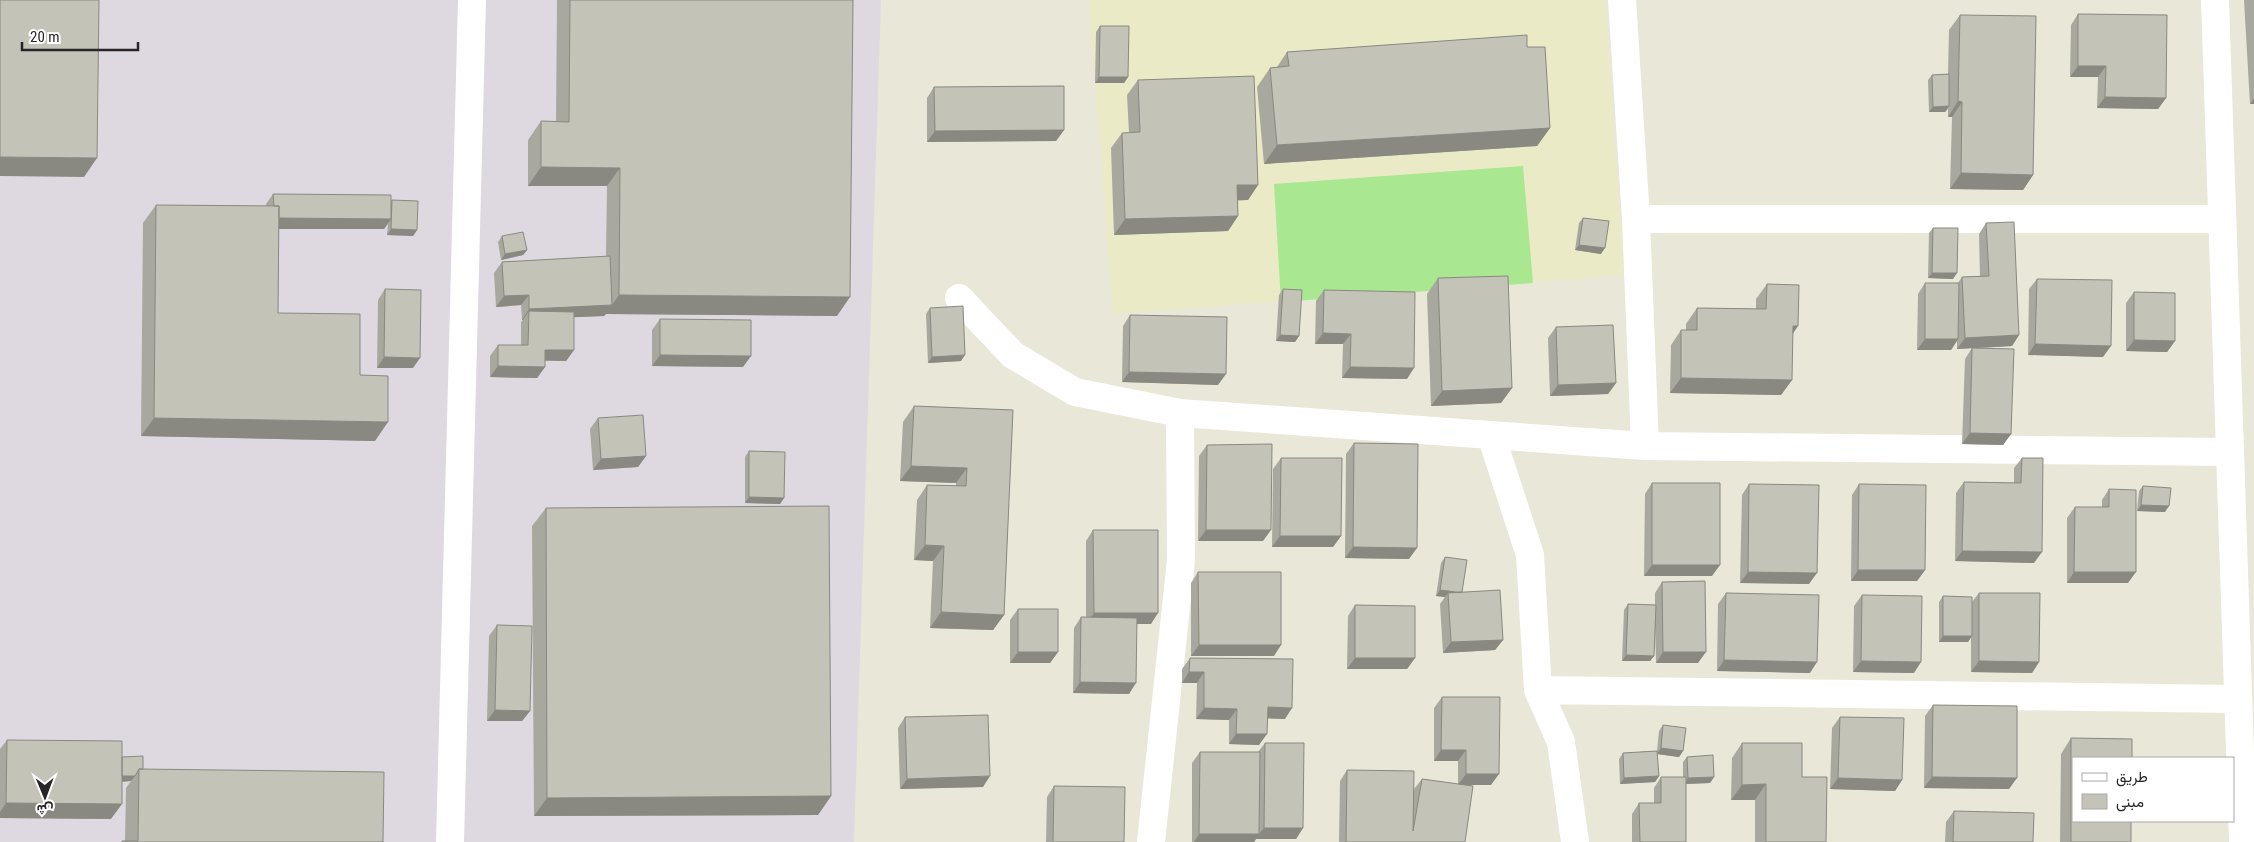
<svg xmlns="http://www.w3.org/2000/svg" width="2254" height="842" viewBox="0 0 2254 842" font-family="'Roboto Condensed',Vazirmatn,sans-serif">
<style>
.industrial{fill:#ded9e1}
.education{fill:#ebeac7}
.pitch{fill:#a9e790}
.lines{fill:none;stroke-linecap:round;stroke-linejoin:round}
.street{stroke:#fff;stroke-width:28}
.wall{fill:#a9a89e}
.shaded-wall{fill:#898881}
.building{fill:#c4c3b8;stroke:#898881}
</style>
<rect width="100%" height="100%" fill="#e9e7d8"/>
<path class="industrial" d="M0 0H881L854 842H0Z"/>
<path class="education" d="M1089 0H1605L1624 275 1113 314Z"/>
<path class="pitch" d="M1523 166 1533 283 1281 302 1274 184Z"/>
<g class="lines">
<path class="street" d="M1622 0 1636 219 1645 446
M2215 0 2243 842
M1636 219H2222
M959 298 1013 355 1075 392 1180 413 1645 446 2230 452
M1491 435 1530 555 1538 690 1561 742 1575 842
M1538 690 2238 699
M450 842 472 0
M1151 842 1181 560 1180 413"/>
</g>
<path class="wall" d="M557 0H853L837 316 606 314 604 316 574 317V350L566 361H545V367L537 378 490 377V356L498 345H521V322L523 320H522L521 305 496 307 494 273 502 262 606 257 607 186H528V140L541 121 556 122Z
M2244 0H2254V104H2250Z
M2078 14 2166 98 2158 109 2097 108 2098 77H2070L2071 25Z
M1960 15 2033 175 2023 190 1950 189 1952 117H1948V109L1945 112H1929L1928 80 1932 75 1948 74 1949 30Z
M1100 26 1128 77 1124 83H1095L1096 32Z
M1527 47 1550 128 1537 146 1264 164 1257 87 1270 68 1277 67 1287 52Z
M1138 80 1258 185 1248 200H1238V216L1228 231 1114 235 1111 148 1122 133H1129L1127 95Z
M934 87 1064 130 1056 141 927 142V98Z
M273 194 391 201 392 200 417 230 413 236 387 235 388 224 384 229H279L278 313 360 375 375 441 141 436 143 223 156 205 266 206V204Z
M1583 218 1601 254 1575 250 1579 223Z
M1986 223 2019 335 2012 346 1980 348 2011 434 2003 445 1962 444 1965 359 1972 348 1957 349V341L1951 350H1917L1918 294 1925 283H1958L1962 277 1980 276 1979 234Z
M1933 228 1953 279 1928 278 1929 233Z
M502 236 527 250 523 255 501 260 498 242Z
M1438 278 1512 388 1501 403 1431 406 1427 294Z
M2037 279 2103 357 2028 355 2029 289Z
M1767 284 1792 334V380L1781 395 1670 393 1671 345 1681 330H1686V324L1697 308 1756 309V299Z
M385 289 413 368H377L378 300Z
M1283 289 1299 336 1295 342 1276 341 1279 295Z
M1324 290 1407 379 1342 378 1343 344H1315L1316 301Z
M2134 292 2175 341 2167 352 2126 351V303Z
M930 308 961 361 928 363 926 314Z
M1130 315 1218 385 1122 382 1123 326Z
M660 319 743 367 652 366V330Z
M1556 327 1616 383 1608 394 1550 396 1548 338Z
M914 406 1013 410 1004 615 993 630 930 628 933 561 914 560 917 500 927 485 956 486V483L900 481 903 422Z
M598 418 646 456 638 467 593 470 590 429Z
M1354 443 1409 559 1345 558 1346 454Z
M1207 445 1263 541H1198L1199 456Z
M749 451 784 498 780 504 745 503V457Z
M1281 458 1341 536 1333 547H1272L1273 469Z
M2022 458 2034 563 1955 561 1956 493 1964 482 2014 483V468Z
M1652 483 1712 576H1644L1645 494Z
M1749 484 1809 584 1740 583 1742 495Z
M1859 484 1925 570 1917 581H1851L1852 495Z
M2143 486 2165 512 2137 511 2139 491Z
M2109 489 2128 583H2067V518L2075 507H2102V500Z
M546 508 831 796 818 815 534 816 532 526Z
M1093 530 1151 624H1137L1129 694 1073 693 1074 628 1081 617H1086V541Z
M1445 557 1462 592 1503 640 1495 650 1443 653 1440 604 1445 597 1436 596 1441 563Z
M1198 572 1274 656H1191V583Z
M1662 582 1698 663H1656L1655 622 1654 656 1650 661H1622L1624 610 1628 604 1655 605V593Z
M1726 593 1810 673 1717 671 1718 604Z
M1979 593 2039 662 2032 673 1971 672V637L1968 642H1939V602L1943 596 1972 602Z
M1862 595 1914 673 1853 672 1854 606Z
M1355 605 1415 658 1407 669H1347L1348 616Z
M1018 609 1058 652 1050 663H1010V620Z
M497 625 530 711 522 721H487L489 636Z
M1190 658 1285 719 1267 718 1259 745 1229 744V720L1196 719 1197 683H1182V669Z
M1442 697 1491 785H1465V842H1339L1340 781 1347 770 1414 792V789L1422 779 1458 784V761H1434V708Z
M1933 705 2009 789 1924 788 1925 716Z
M905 717 983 787 900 789 898 728Z
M1840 717 1902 780 1895 791 1830 789 1832 728Z
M1663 725 1683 751 1679 757 1657 754 1659 776 1655 782 1620 784 1619 759 1623 753 1657 751 1659 731Z
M2071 738 2131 842H2060L2061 754Z
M7 740 122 757 143 769 383 842H121L122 841H125L126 788 131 781 122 782 111 819 0 818V749Z
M1265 743 1303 828 1296 839H1256L1254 842H1192V763L1200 752H1258Z
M1742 743 1802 777 1826 842H1755V800H1731L1732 758Z
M1687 757 1714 777 1710 783 1686 784V842H1632V814L1639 803H1654V788L1661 777H1683V762Z
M1054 786 1124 842H1046L1047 797Z
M1954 811 2033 842H1945L1946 822Z"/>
<path class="shaded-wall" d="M2078 66H2106L2098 77H2070Z
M1099 77H1128L1124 83H1095Z
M2105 97 2166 98 2158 109 2097 108Z
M2254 98V104H2250Z
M1958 101 1962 102 1952 117H1948Z
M1949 106 1945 112H1929L1933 107Z
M1550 128 1537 146 1264 164 1277 145Z
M1064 130 1056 141 927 142 935 131Z
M0 157 97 158 84 177 0 176Z
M541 167 620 168 607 186H528Z
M1961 173 2033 175 2023 190 1950 189Z
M1237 185H1258L1248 200 1227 201Z
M1238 216 1228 231 1114 235 1125 219Z
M274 218 391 219 384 229H266Z
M391 229 417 230 413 236 387 235Z
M1579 245 1605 248 1601 254 1575 250Z
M527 250 523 255 501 260 505 254Z
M1932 273H1957L1953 279 1928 278Z
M529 295 521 305 496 307 504 296Z
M619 295 850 297 837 316 606 314 604 316 529 319V311L523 320H522L529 309 612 305Z
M1793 326H1798L1788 341Z
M1323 333 1351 334 1343 344H1315Z
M1280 335 1299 336 1295 342 1276 341Z
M2019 335 2012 346 1957 349 1965 338Z
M1925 339H1958L1951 350H1917Z
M2134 340 2175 341 2167 352 2126 351Z
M2035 344 2111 346 2103 357 2028 355Z
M545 350H574L566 361 537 360Z
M660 355 751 356 743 367 652 366Z
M965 355 961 361 928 363 932 357Z
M384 357 420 358 413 368H377Z
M498 366 545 367 537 378 490 377Z
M1350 367 1414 368 1407 379 1342 378Z
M1129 372 1226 374 1218 385 1122 382Z
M1681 378 1792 380 1781 395 1670 393Z
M1616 383 1608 394 1550 396 1558 385Z
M1512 388 1501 403 1431 406 1442 391Z
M154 418 388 422 375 441 141 436Z
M1970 433 2011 434 2003 445 1962 444Z
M646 456 638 467 593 470 601 459Z
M911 466 967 468 956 483 900 481Z
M749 497 784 498 780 504 745 503Z
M2141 505 2169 506 2165 512 2137 511Z
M1206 530H1271L1263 541H1198Z
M1280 536H1341L1333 547H1272Z
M925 545 944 546 933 561 914 560Z
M1353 547 1417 548 1409 559 1345 558Z
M1962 551 2042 552 2034 563 1955 561Z
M1652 565H1720L1712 576H1644Z
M1858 570H1925L1917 581H1851Z
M1748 572 1817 573 1809 584 1740 583Z
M2074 572H2136L2128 583H2067Z
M1440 590 1462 593H1448L1445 597 1436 596Z
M941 612 1004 615 993 630 930 628Z
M1094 613H1158L1151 624H1086Z
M1943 636H1972L1968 642H1939Z
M1503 640 1495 650 1443 653 1451 642Z
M1199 645H1281L1274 656H1191Z
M1018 652H1058L1050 663H1010Z
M1663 652H1706L1698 663H1656Z
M1626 655 1654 656 1650 661H1622Z
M1355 658H1415L1407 669H1347Z
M1724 660 1817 662 1810 673 1717 671Z
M1861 661 1921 662 1914 673 1853 672Z
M1979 661 2039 662 2032 673 1971 672Z
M1189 672H1204L1197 683H1182Z
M1080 682 1136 683 1129 694 1073 693Z
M1268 707 1292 708 1285 719 1260 718Z
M1204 708 1237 709 1229 720 1196 719Z
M495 710 530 711 522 721H487Z
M1236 734H1267L1259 745 1229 744Z
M1661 748 1683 751 1679 757 1657 754Z
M1441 750H1466L1458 761H1434Z
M1466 774H1499L1491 785H1458Z
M117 776H135L131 781 113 782Z
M990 776 983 787 900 789 907 779Z
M1659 776 1655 782 1620 784 1624 778Z
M1714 777 1710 783 1684 784 1688 778Z
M1932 777 2017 778 2009 789 1924 788Z
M1838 778 1902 780 1895 791 1830 789Z
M1766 784 1755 800H1731L1742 785Z
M831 796 818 815 534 816 547 798Z
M6 803 122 804 111 819 0 818V812Z
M1264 828H1303L1296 839H1256L1254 842H1194L1199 834H1259Z"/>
<path class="building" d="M0 0H99L97 158 0 157Z
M570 0H853L850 297 619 295 620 168 541 167V121L569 122Z
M2078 14 2167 15 2166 98 2105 97 2106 66H2078Z
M1960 15 2036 16 2033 175 1961 173 1962 102 1958 101Z
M1100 26H1129L1128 77H1099Z
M1527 35V47H1545L1550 128 1277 145 1270 68 1289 66 1287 52Z
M1949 74V106L1933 107 1932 75Z
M1254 76 1258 185H1237L1238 216 1125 219 1122 133 1140 132 1138 80Z
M1064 86V130L935 131 934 87Z
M273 194 391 195V219L279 218V206H274Z
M392 200 418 201 417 230 391 229Z
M156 205 279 206 278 313 360 314V375L388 376V422L154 418Z
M1583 218 1609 221 1605 248 1579 245Z
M2014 222 2019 335 1965 338 1962 277 1989 276 1986 223Z
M1933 228H1958L1957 273H1932Z
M523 232 527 250 505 254 502 236Z
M610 256 612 305 529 309V295L504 296 502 262Z
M1508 276 1512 388 1442 391 1438 278Z
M2037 279 2112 280 2111 346 2035 344Z
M1925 283H1959L1958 339H1925Z
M1767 284 1799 285 1798 326H1793L1792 380 1681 378V330H1697V308L1766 309Z
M385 289 421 290 420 358 384 357Z
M1283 289 1302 290 1299 336 1280 335Z
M1324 290 1415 292 1414 368 1350 367 1351 334 1323 333Z
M2134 292 2175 293V341L2134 340Z
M963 306 965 355 932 357 930 308Z
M529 311 574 312V350H545V367L498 366V345H528Z
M1130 315 1227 317 1226 374 1129 372Z
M660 319 751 320V356L660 355Z
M1613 325 1616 383 1558 385 1556 327Z
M1972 348 2014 349 2011 434 1970 433Z
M914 406 1013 410 1004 615 941 612 944 546 925 545 927 485 966 486 967 468 911 466Z
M643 415 646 456 601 459 598 418Z
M1354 443 1418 444 1417 548 1353 547Z
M1272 444 1271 530H1206L1207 445Z
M749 451 785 452 784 498 749 497Z
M1281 458H1342L1341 536H1280Z
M2022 458H2043L2042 552 1962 551 1964 482 2021 483Z
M1652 483H1720V565H1652Z
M1749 484 1819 485 1817 573 1748 572Z
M1859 484 1926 485 1925 570H1858Z
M2143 486 2171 488 2169 506 2141 505Z
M2109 489 2136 490V572H2074L2075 507H2109Z
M829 506 831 796 547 798 546 508Z
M1093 530H1158V613H1094Z
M1445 557 1467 560 1462 592H1456L1440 590Z
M1198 572H1281V645H1199Z
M1705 581 1706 652H1663L1662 582Z
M1500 590 1503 640 1451 642 1448 593Z
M1726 593 1819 595 1817 662 1724 660Z
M1979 593H2040L2039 662 1979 661Z
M1862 595 1922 596 1921 662 1861 661Z
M1943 596 1972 597V636H1943Z
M1628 604 1656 605 1654 656 1626 655Z
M1355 605 1415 606V658H1355Z
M1018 609H1058V652H1018Z
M1081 617 1137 618 1136 683 1080 682Z
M497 625 532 626 530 711 495 710Z
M1190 658 1293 659 1292 708 1268 707 1267 734H1236L1237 709 1204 708V672H1189Z
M1442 697H1500L1499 774H1466V750H1441Z
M1933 705 2017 706V778L1932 777Z
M988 715 990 776 907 779 905 717Z
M1840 717 1904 718 1902 780 1838 778Z
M1663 725 1686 728 1683 751 1661 748Z
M2071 738 2132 739V758H2073V821H2131V842H2071Z
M7 740 122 741V804L6 803Z
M1265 743H1304L1303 828H1264Z
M1742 743H1802V777H1827L1826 842H1766V784L1742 785Z
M1657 751 1659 776 1624 778 1623 753Z
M1200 752H1260L1259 834H1199Z
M1713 755 1714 777 1688 778 1687 757Z
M143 756V769H139L135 776H122V757Z
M139 769 384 772 383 842H122V841H138Z
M1347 770 1414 771 1413 831 1422 779 1473 786 1465 842H1346Z
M1661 777H1686V842H1640L1639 803H1661Z
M1054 786 1125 787 1124 842H1053Z
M1954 811 2034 813 2033 842H1953Z"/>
<rect x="2072" y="757" width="162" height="65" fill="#ffffff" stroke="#a8a8a8"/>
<rect x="2082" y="773" width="25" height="8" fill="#ffffff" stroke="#a8a8a8"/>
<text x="2116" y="782" font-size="15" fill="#262626">طريق</text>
<rect x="2082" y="794" width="25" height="15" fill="#c4c3b8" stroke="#a8a8a8"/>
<text x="2116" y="807" font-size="15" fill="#262626">مبنى</text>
<g transform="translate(45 797) rotate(179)" stroke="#ffffff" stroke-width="4" paint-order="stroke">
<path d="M0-4L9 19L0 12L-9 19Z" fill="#262626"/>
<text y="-8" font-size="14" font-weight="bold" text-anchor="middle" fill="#262626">ش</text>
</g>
<path d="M22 42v8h116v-8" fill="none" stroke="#262626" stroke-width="2.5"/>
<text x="30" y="42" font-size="15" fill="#262626" stroke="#ffffff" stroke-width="4" paint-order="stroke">20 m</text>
</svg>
